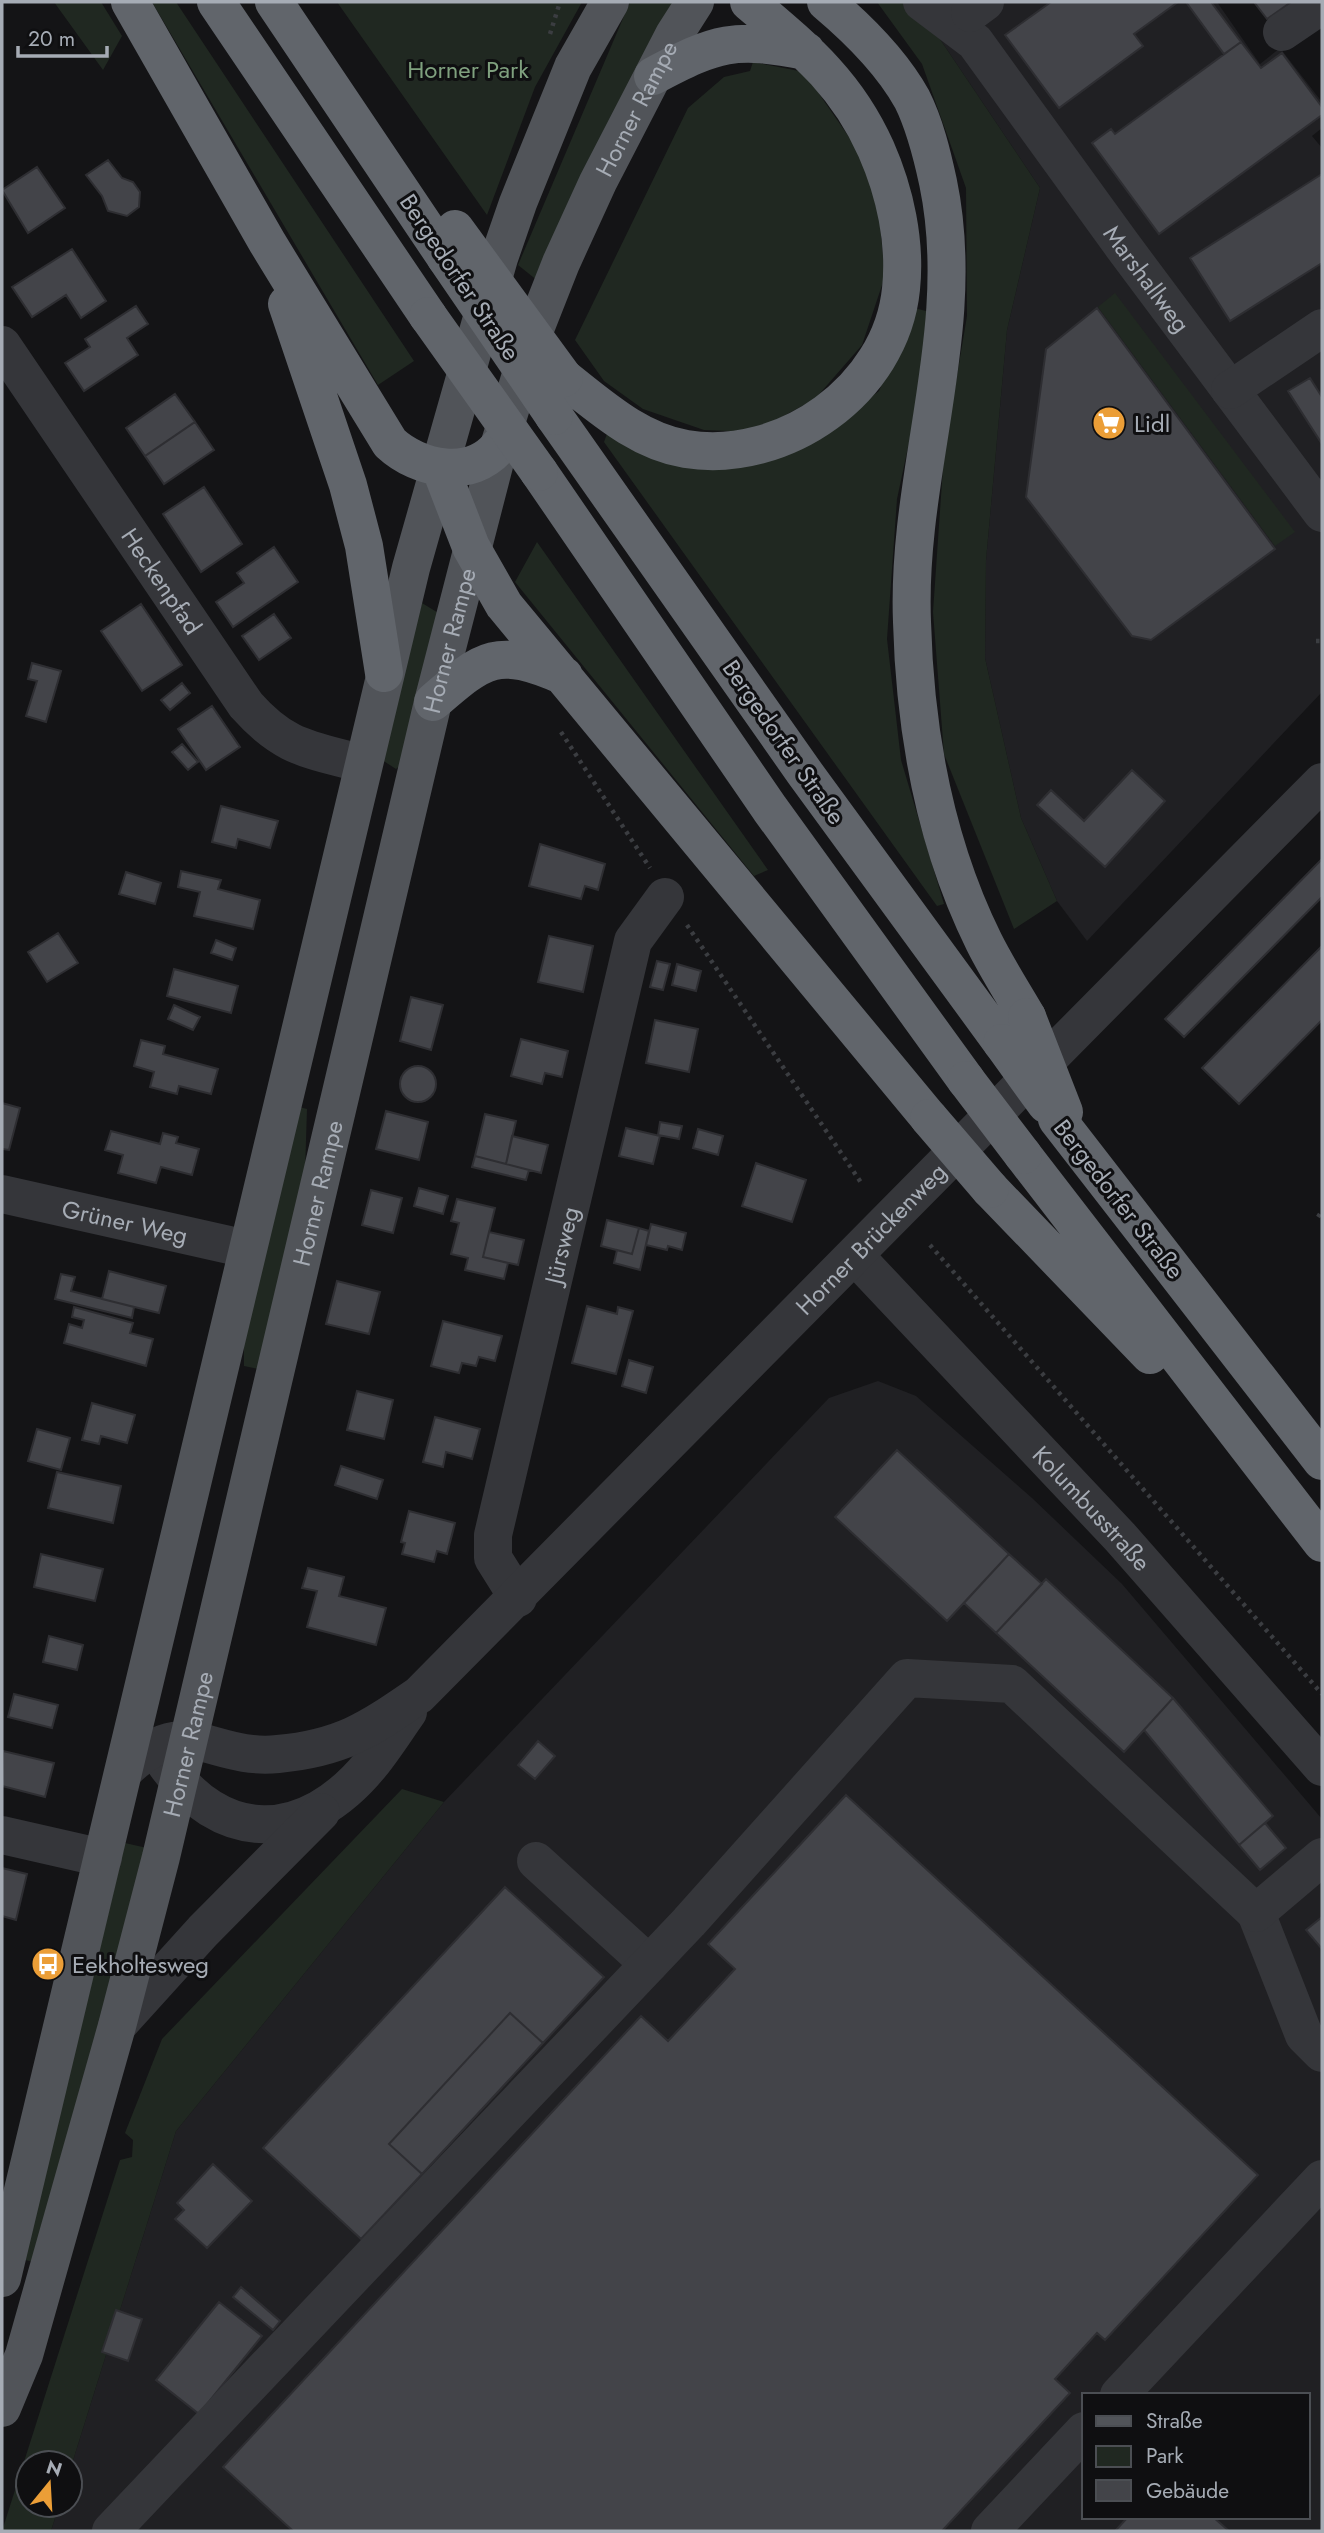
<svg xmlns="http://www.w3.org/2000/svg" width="1324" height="2533" viewBox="0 0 1324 2533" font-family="Jost,sans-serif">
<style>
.built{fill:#202023;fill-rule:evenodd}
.green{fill:#202821}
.building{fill:#434449;stroke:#2e2e32;stroke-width:2}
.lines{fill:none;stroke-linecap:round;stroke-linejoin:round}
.path{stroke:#3b3d41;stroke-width:4.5;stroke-dasharray:3.5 5;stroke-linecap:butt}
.minor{stroke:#35363a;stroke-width:38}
.major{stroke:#515459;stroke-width:38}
.highway{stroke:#61656b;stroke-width:38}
.highway-bridge{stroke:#61656b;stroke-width:38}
.labels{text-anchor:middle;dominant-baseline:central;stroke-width:6;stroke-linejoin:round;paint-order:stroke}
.park-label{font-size:24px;fill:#7fa07e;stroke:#0f0f11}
.street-label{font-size:24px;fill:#a6acb5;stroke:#0f0f11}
.poi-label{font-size:24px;fill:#a6acb5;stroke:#0f0f11;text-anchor:start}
</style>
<rect width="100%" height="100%" fill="#141416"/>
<path class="built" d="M915 2H1217L1260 64 1280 48 1322 102V128L1312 136 1322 148V692L1087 941 1057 901 1021 818 985 658 986 560 1007 330 1040 188Z
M878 1381 916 1396 1032 1498 1122 1584 1322 1819V2531H51L59 2505H70V2470L176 2131 444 1802 829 1398ZM1084 2395H1308V2517H1084Z"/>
<path class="green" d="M54 2H101L122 36 103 70Z
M152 2H176L414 361 378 385Z
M337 2H582L535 87 487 215Z
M630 2H678L538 281 518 265Z
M877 2H915L1040 188 1007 330 986 560 985 658 1021 818 1057 901 1014 929 944 754 933 612 944 453 967 316 966 188 922 64Z
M753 62 804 72 860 153 878 204 885 276 862 345 815 399 754 432 704 430 643 409 604 381 575 340 688 108 724 77 750 71Z
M1115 293 1295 532 1275 546 1098 307Z
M914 308 930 312 927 358 897 499 887 639 901 760 944 904 937 906 604 442 608 431 801 449 879 391Z
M537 542 768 870 754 876 515 582Z
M422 603 440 614 401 765 396 769 379 758Z
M299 1107 307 1109 305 1172 259 1369 244 1366V1338Z
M402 1789 444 1802 176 2131 70 2470V2463H28V2505H59L51 2531H2L120 2160 132 2157 133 2140 125 2133 162 2039Z
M125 1843 147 1848 34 2262 25 2260Z"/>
<path class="building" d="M1051 2H1178L1134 34 1143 46 1059 108 1005 35Z
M1186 2H1211L1241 42 1224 54Z
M1254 2H1291L1267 19Z
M1241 42 1261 68 1282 53 1322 107V115L1159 234 1092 143 1111 129 1115 134Z
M108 160 122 178 133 182 140 192 139 207 127 216 108 211 102 196 86 175Z
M37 167 65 208 28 233 2 190Z
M1322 174V263L1230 321 1190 258Z
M72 249 106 301 81 318 66 295 32 317 12 287Z
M136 306 148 324 127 338 138 355 84 391 65 363 90 347 85 339Z
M1097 308 1275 549 1151 640 1132 636 1026 497 1046 349Z
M1310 378 1322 397V444L1288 391Z
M175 394 195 422 145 456 126 428Z
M195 422 214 450 164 484 145 456Z
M204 487 242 544 201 572 163 514Z
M274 547 298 582 233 627 216 602 244 583 237 573Z
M141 604 182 665 142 691 101 631Z
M274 614 291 638 259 660 242 636Z
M32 663 61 671 46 722 26 716 37 681 28 679Z
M182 683 190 693 170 710 161 700Z
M212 706 240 747 206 770 178 729Z
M182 744 198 762 188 770 172 752Z
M1132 770 1165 801 1105 867 1037 805 1051 790 1084 821Z
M221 806 278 821 270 848 238 839 236 848 212 842Z
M540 844 605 864 598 890 585 886 581 899 529 886Z
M1322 859V897L1184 1037 1165 1019Z
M181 871 221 880 218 889 260 900 253 929 194 916 200 892 178 887Z
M126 872 161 883 155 904 119 894Z
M58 933 78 963 47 982 28 952Z
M549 936 593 946 583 992 538 982Z
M216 940 236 948 232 960 211 953Z
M1322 946V1020L1239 1104 1202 1068Z
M657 961 670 964 663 990 650 987Z
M677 964 701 971 696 991 672 985Z
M174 969 238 986 231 1013 167 996Z
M411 997 443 1005 431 1050 400 1041Z
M174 1005 200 1017 193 1030 168 1019Z
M655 1020 698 1029 689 1072 646 1063Z
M521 1039 568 1051 562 1077 545 1073 542 1084 511 1076Z
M141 1040 165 1046 163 1054 218 1069 211 1094 179 1086 177 1094 150 1087 154 1072 134 1066Z
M400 1084a18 18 0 1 1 36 0a18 18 0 1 1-36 0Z
M2 1103 20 1108 9 1150 2 1149Z
M386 1111 428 1122 419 1160 376 1149Z
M485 1114 516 1121 506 1164 475 1156Z
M660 1122 682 1126 679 1139 658 1135Z
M626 1128 660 1136 653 1164 619 1156Z
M698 1129 723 1136 718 1155 693 1148Z
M111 1131 160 1144 163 1133 178 1137 176 1143 199 1149 192 1175 161 1167 156 1183 118 1173 123 1155 105 1150Z
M512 1136 548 1145 541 1173 506 1164Z
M475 1156 529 1170 526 1180 472 1167Z
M756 1163 806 1180 792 1222 742 1206Z
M419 1188 448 1196 443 1214 414 1206Z
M371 1190 402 1198 393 1233 362 1225Z
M457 1199 495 1208 483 1257 508 1263 504 1279 465 1270 468 1258 451 1254 459 1223 451 1221Z
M607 1220 639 1228 632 1254 601 1246Z
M651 1224 686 1233 682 1250 668 1246 667 1250 646 1245Z
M639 1228 649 1231 640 1270 614 1263 617 1250 632 1254Z
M489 1232 524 1240 518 1265 483 1257Z
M109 1271 166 1286 159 1313 102 1299Z
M61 1274 75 1277 71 1291 134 1307 132 1318 55 1299Z
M337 1281 380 1292 369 1334 326 1324Z
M587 1306 617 1314 618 1307 633 1311 616 1374 572 1363Z
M74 1307 133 1323 130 1333 153 1339 146 1366 64 1343 69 1324 82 1328 84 1320 72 1317Z
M443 1321 502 1336 495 1361 479 1357 476 1366 462 1363 459 1373 431 1366Z
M629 1360 653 1367 646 1393 622 1386Z
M357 1391 393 1400 384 1439 347 1430Z
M92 1403 135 1415 127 1443 101 1436 99 1444 82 1440Z
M435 1417 480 1429 472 1459 446 1452 443 1467 423 1462Z
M37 1429 70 1438 61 1470 28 1461Z
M897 1450 1009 1554 947 1621 835 1517Z
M341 1466 383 1480 377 1499 335 1485Z
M57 1472 121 1486 113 1523 48 1508Z
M409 1511 455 1523 447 1554 437 1551 434 1562 402 1554 405 1543 401 1542Z
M41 1554 103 1569 95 1601 34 1587Z
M1009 1554 1042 1584 996 1633 964 1603Z
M308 1568 344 1577 339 1596 386 1608 376 1645 307 1627 317 1591 302 1588Z
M1046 1579 1173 1698 1124 1752 996 1633Z
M49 1636 83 1645 77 1670 43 1662Z
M14 1694 58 1705 52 1728 8 1717Z
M1173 1698 1273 1816 1239 1845 1144 1730Z
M538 1741 555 1756 535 1779 518 1765Z
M3 1751 54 1763 45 1797 2 1786Z
M846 1795 1258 2175 1105 2340 1097 2333 1055 2379 1070 2393 942 2531H293L223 2467 641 2016 668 2041 735 1969 708 1944Z
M1265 1823 1286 1848 1260 1870 1239 1845Z
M2 1868 27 1874 16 1920 2 1916Z
M505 1887 604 1977 543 2043 510 2013 389 2144 422 2174 361 2239 263 2148Z
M1322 1917V1949L1306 1930Z
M510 2013 543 2043 422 2174 389 2144Z
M213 2164 252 2201 207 2248 175 2219 184 2210 177 2203Z
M241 2287 280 2321 273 2330 233 2297Z
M219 2302 262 2336 199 2414 156 2380Z
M116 2310 142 2319 128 2361 102 2352Z
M1128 2517H1213L1229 2531H1115Z"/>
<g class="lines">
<path class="path" d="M550 34 560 2
M1316 641H1322
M561 732 650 868
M687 925 862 1184
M1318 1217 1322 1211
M930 1245 1322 1694"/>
<g class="minor">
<path id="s1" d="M922 2 975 42 1122 245 1322 513"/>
<path d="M970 13 985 2"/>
<path d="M1282 32 1322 5"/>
<path id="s2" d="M2 345 246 705C285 749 309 749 363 764"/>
<path d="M1230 390 1322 328"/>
<path id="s3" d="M2 1194 247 1249"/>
<path id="s4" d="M855 1256 1120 1537 1322 1767"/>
<path id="s5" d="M518 1598 493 1558V1535L633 941 665 897"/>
<path d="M163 1760C220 1846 306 1844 371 1764 384 1748 396 1729 408 1712"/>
<path id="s6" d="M124 1771C187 1709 209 1761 278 1754 342 1748 368 1730 419 1695L1322 782"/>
<path d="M2 1835 103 1858"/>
<path d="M536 1861 649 1964"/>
<path d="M1256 1913 1304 2035 1322 2053"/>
<path d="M117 2026 203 1931 321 1812"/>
<path d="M1119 2395 1322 2179"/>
<path d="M111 2531 689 1922 907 1678 1012 1684 1256 1913 1322 1857"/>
<path d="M990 2531 1084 2431"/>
</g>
<g class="major">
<path d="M2 2278 411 568 499 258 518 203 573 67 610 2"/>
<path id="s7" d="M2 2408 24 2355 117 2026 161 1857 433 702 499 446 535 329 561 263 598 182 674 35 695 2"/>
</g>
<path class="highway" d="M130 2 267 242 390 443C419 470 472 480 499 446
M216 2 428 316
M274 2 446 258
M826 2C858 29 892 63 912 99 925 125 932 154 938 182 969 330 906 474 912 622 915 732 935 843 984 942 997 968 1013 993 1027 1017
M653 76C717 42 734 37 806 51
M287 304 348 485 364 546 384 673
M564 378C601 407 638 441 686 449 783 465 891 390 901 289 906 242 895 192 876 149 846 82 803 48 749 2
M554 416 804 772 1002 1043
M440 467 471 547 504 605 929 1118
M539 472 770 809 966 1080
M433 702C485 657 497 647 564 676
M1057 1119 1322 1461
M1023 1155 1322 1543
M990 1189 1150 1355"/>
<path class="highway-bridge" d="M455 229 564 378
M446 258 554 416
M428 316 539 472
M1027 1017 1064 1112
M1002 1043 1046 1104
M966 1080 1023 1155
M929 1118 990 1189"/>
</g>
<defs>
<symbol id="supermarket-disc" viewBox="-11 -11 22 22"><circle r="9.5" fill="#eb9e37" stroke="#0f0f11"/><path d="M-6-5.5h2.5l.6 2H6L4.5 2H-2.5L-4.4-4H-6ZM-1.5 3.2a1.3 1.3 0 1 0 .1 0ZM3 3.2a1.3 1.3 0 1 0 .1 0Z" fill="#fff"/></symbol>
<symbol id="bus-disc" viewBox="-11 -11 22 22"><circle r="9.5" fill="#eb9e37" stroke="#0f0f11"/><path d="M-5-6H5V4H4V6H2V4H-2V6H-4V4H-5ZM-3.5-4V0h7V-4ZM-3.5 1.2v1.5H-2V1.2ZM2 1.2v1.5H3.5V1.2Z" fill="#fff"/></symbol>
</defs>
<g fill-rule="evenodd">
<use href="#supermarket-disc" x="1090" y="404" width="38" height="38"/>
<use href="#bus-disc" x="29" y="1945" width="38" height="38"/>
</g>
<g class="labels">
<g class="park-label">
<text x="468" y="69">Horner Park</text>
</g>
<g class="street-label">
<text stroke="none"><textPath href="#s7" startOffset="2390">Horner Rampe</textPath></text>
<text transform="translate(460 277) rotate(56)">Bergedorfer Straße</text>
<text stroke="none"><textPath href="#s1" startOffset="359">Marshallweg</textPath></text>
<text stroke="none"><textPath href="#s2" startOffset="285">Heckenpfad</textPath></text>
<text stroke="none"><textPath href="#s7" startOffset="1824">Horner Rampe</textPath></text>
<text transform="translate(784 742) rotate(55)">Bergedorfer Straße</text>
<text stroke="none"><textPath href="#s7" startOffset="1256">Horner Rampe</textPath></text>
<text transform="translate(1119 1199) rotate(52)">Bergedorfer Straße</text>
<text stroke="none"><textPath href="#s3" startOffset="126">Grüner Weg</textPath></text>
<text stroke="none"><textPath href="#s6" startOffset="962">Horner Brückenweg</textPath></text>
<text stroke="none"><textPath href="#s5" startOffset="368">Jürsweg</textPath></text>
<text stroke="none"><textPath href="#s4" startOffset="346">Kolumbusstraße</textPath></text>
<text stroke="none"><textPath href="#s7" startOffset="690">Horner Rampe</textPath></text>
</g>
<g class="poi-label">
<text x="1134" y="423">Lidl</text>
<text x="72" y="1964">Eekholtesweg</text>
</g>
</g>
<rect width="1324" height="2533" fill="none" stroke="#a6acb5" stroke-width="7"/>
<rect x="1082" y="2393" width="228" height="126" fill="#0f0f11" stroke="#4b4e53" stroke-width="2"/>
<rect x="1096" y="2416" width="35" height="10" fill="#515459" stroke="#4b4e53" stroke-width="2"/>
<text x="1146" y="2428" font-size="21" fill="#a6acb5">Straße</text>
<rect x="1096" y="2446" width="35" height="21" fill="#202821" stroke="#4b4e53" stroke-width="2"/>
<text x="1146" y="2463" font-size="21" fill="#a6acb5">Park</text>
<rect x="1096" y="2480" width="35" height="21" fill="#434449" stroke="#4b4e53" stroke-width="2"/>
<text x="1146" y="2498" font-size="21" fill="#a6acb5">Gebäude</text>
<g transform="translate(49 2484) rotate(18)"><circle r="33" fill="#0f0f11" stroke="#4b4e53" stroke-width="2"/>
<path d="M0-5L12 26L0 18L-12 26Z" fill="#eb9e37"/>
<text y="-10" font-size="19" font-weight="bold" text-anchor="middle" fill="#a6acb5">N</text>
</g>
<path d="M18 46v10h89v-10" fill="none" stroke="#a6acb5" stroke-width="3.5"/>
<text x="28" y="46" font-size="21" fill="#a6acb5" stroke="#0f0f11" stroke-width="5" paint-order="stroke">20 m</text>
</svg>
